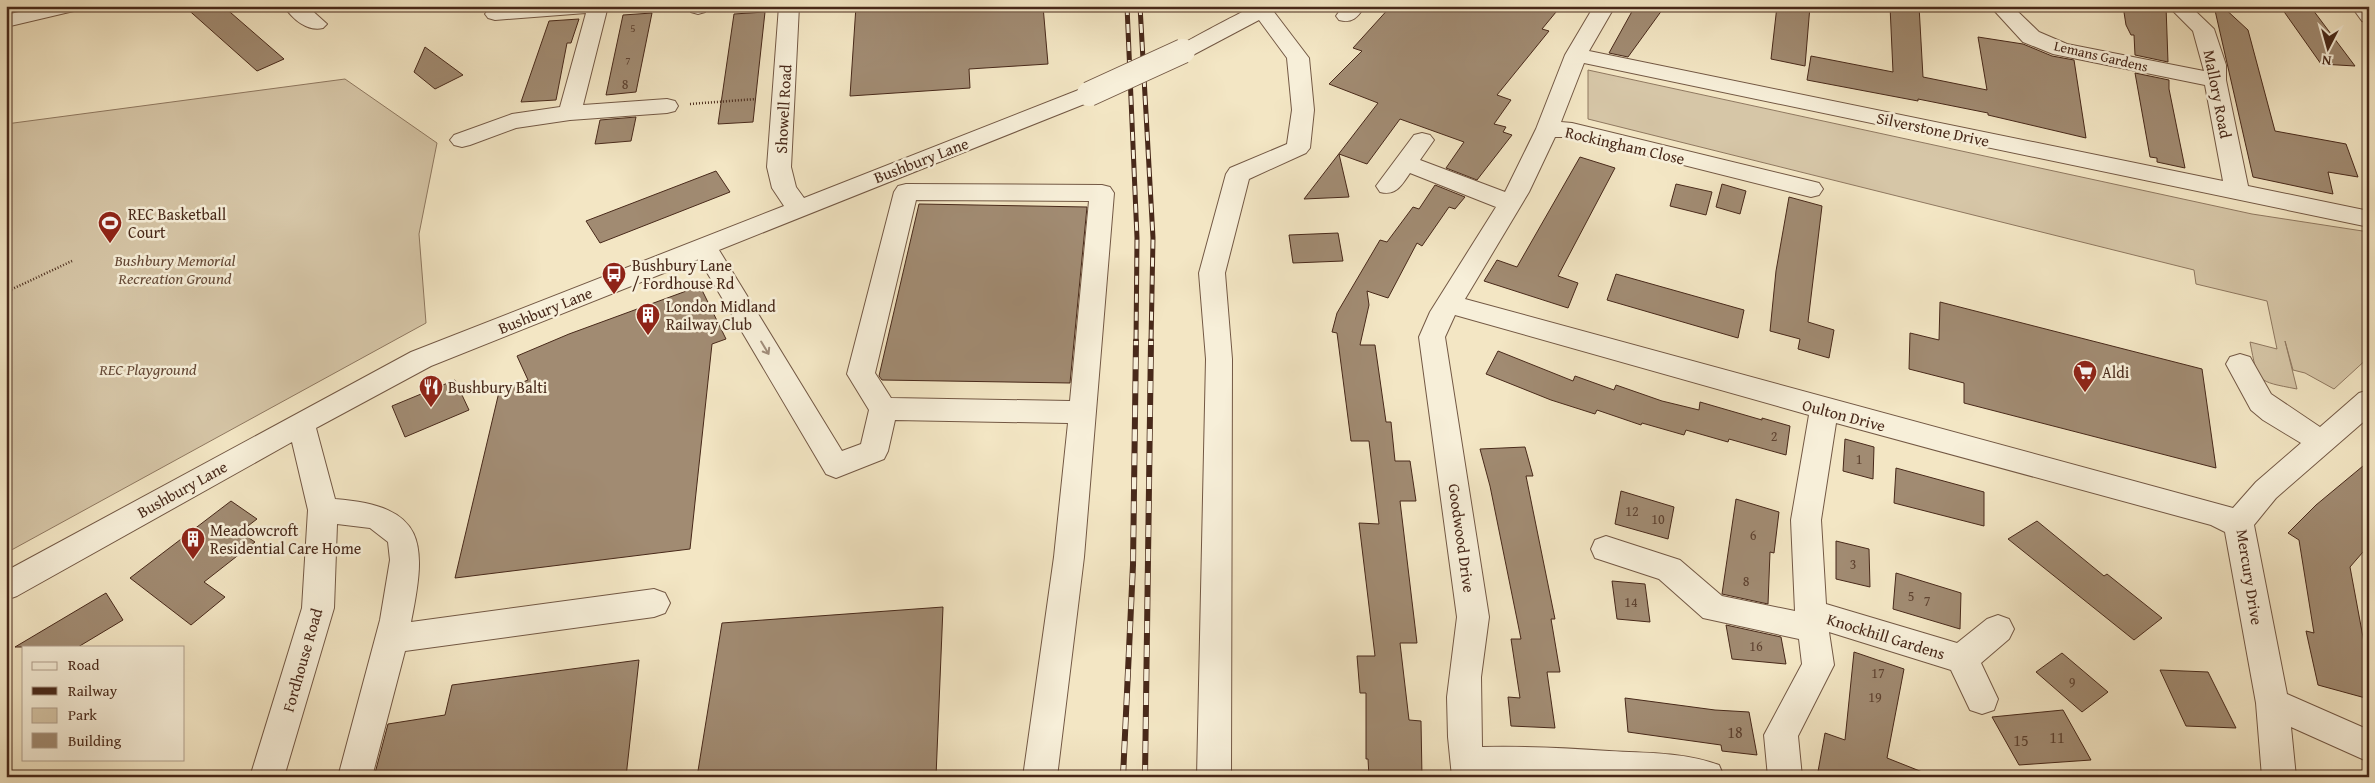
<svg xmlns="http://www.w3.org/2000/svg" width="2375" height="783" viewBox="0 0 2375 783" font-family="'Gentium Book Plus',serif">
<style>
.green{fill:#d6c6a7;stroke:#8f7860}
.building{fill:#a18b72;stroke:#48291a}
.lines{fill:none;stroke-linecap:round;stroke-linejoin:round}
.minor-casing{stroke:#735844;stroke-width:2}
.path{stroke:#48291a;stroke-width:2.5;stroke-dasharray:1 2;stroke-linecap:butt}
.minor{fill:#f7efd9;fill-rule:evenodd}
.rail-far1-casing{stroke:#48291a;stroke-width:5}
.rail-casing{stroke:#48291a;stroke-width:6}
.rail-far1{stroke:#f7efd9;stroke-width:3;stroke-dasharray:9;stroke-linecap:butt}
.rail{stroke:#f7efd9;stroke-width:4.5;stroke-dasharray:12;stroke-linecap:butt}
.minor-bridge-casing{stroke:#735844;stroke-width:26;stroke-linecap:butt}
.minor-bridge{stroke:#f7efd9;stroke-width:24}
.oneway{stroke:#a08c7a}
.labels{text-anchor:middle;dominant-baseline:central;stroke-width:5;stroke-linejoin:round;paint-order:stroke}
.far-number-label{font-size:11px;fill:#5e4230}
.far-street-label{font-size:14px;fill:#48291a;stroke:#f7efd9}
.number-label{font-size:14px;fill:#5e4230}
.street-label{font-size:16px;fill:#48291a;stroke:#f7efd9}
.poi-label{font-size:16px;fill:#48291a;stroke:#f7efd9;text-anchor:start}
.park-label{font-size:16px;font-style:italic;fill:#644836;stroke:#f7efd9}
.near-number-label{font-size:16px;fill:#5e4230}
</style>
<rect width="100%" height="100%" fill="#f3e6c4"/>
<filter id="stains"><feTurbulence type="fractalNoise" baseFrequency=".004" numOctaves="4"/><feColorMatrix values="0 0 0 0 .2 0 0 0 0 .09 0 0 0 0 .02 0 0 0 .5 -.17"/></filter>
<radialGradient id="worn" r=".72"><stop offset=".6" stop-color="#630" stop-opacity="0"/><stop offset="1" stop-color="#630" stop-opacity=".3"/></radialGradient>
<path class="green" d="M1588 70 2252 214 2369 232V357L2334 389 2305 373 2293 370 2285 341 2297 389C2256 381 2258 383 2250 342L2277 349 2267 301 2196 284 2194 270 1588 119Z
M345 79 437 143 419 234 426 323 6 553V124Z"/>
<path class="building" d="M184 6H223L284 59 257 71Z
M856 6H1043L1048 64 969 69 970 88 850 96Z
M1391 6H1561L1542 29 1549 31 1497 95 1511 100 1494 124 1506 127 1503 132 1512 135 1477 180 1446 168 1464 142 1400 119 1367 164 1339 154 1349 197 1304 199 1378 103 1329 84 1362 51 1353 48Z
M1635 6H1665L1628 57 1609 53Z
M1777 6H1810L1805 66 1771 59Z
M1890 6H1919L1923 77 1987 90 1978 37 2023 44 2052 56 2074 60 2086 138 1988 115V113L1918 99V101L1807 80 1811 56 1893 72Z
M2123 6H2166L2168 62 2135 55 2134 35H2131L2126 25Z
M2214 6H2222L2248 30 2275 131 2346 144 2358 177 2328 172 2333 194 2253 177Z
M2280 6H2310L2355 66 2321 64Z
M765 12 753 122 718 124 734 14Z
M652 13 636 92 606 95 623 15Z
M579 19 571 43H567L556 100 521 102 549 21Z
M425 47 463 75 435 89 414 72Z
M2135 73 2169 80V89L2185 168 2157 162V158L2150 157Z
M636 117 631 141 595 144 600 120Z
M1580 157 1615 168 1558 276 1578 283 1568 308 1484 281 1497 260 1517 267Z
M716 171 730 192 600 243 586 221Z
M1676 184 1712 192 1706 215 1670 206Z
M1722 184 1746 191 1740 214 1716 207Z
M1435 185 1465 197 1455 209 1449 207 1422 246 1417 243 1388 298 1367 291 1369 305 1360 345H1375L1386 422H1391L1395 461H1410L1416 501H1400L1417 643H1400L1409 720 1421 721 1422 777H1369L1368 759H1366V693H1360L1357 656H1375L1359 523 1379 524 1369 441H1351L1337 333 1332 332 1337 313 1380 240 1387 242 1413 207 1419 209Z
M1789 197 1822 206 1808 322 1834 330 1829 358 1798 349 1800 339 1770 331 1776 271Z
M919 204 1087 207 1070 383 882 380 879 376Z
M1338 233 1343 261 1293 263 1289 235Z
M1616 274 1744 310 1738 338 1607 300Z
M700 286 726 339 712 344 690 549 455 578 499 392 528 380 517 356 569 334Z
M1940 302 2202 369 2216 468 1964 403V383L1909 369 1910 333 1939 340Z
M1498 351 1573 381 1575 376 1614 390 1616 385 1662 401 1699 410 1700 402 1762 420V418L1790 426 1786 455 1729 439 1728 442 1686 430 1684 435 1642 423 1641 425 1597 410 1595 414 1551 400 1486 374Z
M455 380 469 410 405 437 392 406Z
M1845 439 1874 447 1873 479 1843 471Z
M1525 447 1533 476H1526L1555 619H1551L1560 672H1547L1555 728 1511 726 1508 697 1520 698 1511 639H1521L1490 486 1480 449Z
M2369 461V545L2350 567 2365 648 2369 649V699L2318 685 2306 631 2314 633 2299 540 2288 533 2316 505Z
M1896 468 1984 492V526L1894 503Z
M1621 491 1674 507 1668 539 1615 524Z
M1736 499 1779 512 1774 553 1770 552 1768 604 1722 594Z
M231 501 257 519 240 532 255 542 204 582 225 597 191 625 130 578Z
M2037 521 2104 576 2107 574 2162 618 2134 640 2008 539Z
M1836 541 1869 549 1870 587 1836 579Z
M1896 573 1961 593 1960 629 1893 609Z
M1612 581 1645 584 1650 622 1617 619Z
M106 593 123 620 78 647H15Z
M943 607 936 777H697L722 623Z
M1726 625 1781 637 1786 664 1732 659Z
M1854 652 1904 669 1887 758 1930 775V777H1817L1825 733 1845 740Z
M2062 653 2108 692 2082 712 2036 672Z
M639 660 626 777H374L388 724 445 715 452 685Z
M2160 670 2208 672 2236 728 2186 726Z
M1625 698 1715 710 1749 712 1757 755 1722 751 1721 745 1628 732Z
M2063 710 2091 760 2019 765 1992 717Z"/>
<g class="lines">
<defs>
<path id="minor" d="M43 6H81L78 10 6 27V15Z
M284 6H307L327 24 323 28C308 32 292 19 284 6Z
M514 6H608L583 105 667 99 675 101 678 106 675 111 667 113 570 120 516 128 470 145 462 147 454 145 450 140 454 135 512 114 560 107 586 13 495 20 488 18 485 14 488 10Z
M688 6H708L705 12 698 14 691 12Z
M779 6H799L791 167 796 187 804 198 1081 89 1089 87 1097 89 1100 94 1097 99 719 250 842 451 861 444 869 410 847 374 894 192 898 186 906 184 1102 185 1110 187 1114 193 1084 557 1057 777H1023L1054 557 1068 423 895 420 888 451 884 459 836 478 826 474 699 259 431 366 316 428 335 499C427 506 427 543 411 622L654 589 665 593 670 603 665 613 654 617 405 651 372 777H338L380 620 390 560 388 542 370 528 337 524 334 608 284 777H250L302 608 308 510 292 442 17 596 6 600V571L411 352 784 206 772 188 767 167ZM916 200 1089 201 1070 401 891 398 875 373Z
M1253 6H1279L1274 12 1309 58 1314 110 1310 148 1306 153 1249 179 1225 273 1232 359 1231 777H1197L1206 359 1199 273 1226 174 1230 168 1287 144 1292 110 1287 58 1259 20 1191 56 1183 57 1175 56 1172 51C1177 45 1241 13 1253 6Z
M1343 6H1365C1358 17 1352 24 1339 20L1336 16Z
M1594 6H1615L1589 51 2223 181 2205 85 2053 54 2023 42 1990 6H2012L2039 32 2067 44 2204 71 2193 31 2168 6H2190L2214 29 2226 65V80L2248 186 2369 211V227L1584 63 1561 122 1572 123 1811 181 1819 183 1823 189 1819 195 1811 197 1572 137H1555L1529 192 1465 299 2233 508 2256 482 2301 443 2263 420 2251 410 2226 364 2230 357 2240 354 2250 357 2271 394 2320 427 2359 393 2369 390V417L2276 498 2254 525 2287 694 2369 730V762L2291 727 2296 777H2262L2256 703 2225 532 2211 525 1836 423 1821 520 1826 604 1957 643 1987 619 1998 615 2009 619 2014 629 2009 639 1981 663 1998 699 1994 710 1982 714 1970 710 1951 670 1829 632 1834 665 1798 736 1802 777H1768L1764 735 1802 664 1799 639 1703 618 1659 579 1595 558 1591 549 1595 540 1606 536 1680 560 1722 596 1795 611 1791 520 1809 415 1455 315 1445 337 1489 617 1481 677 1482 747C1525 746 1567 748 1609 751 1646 753 1684 752 1719 765L1724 777H1452L1448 737 1447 697 1457 617 1419 337 1430 312 1496 207 1410 173C1401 186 1396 196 1380 192L1376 186 1414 135 1422 133 1430 135 1434 140 1420 160 1505 192 1536 129 1565 55Z
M2355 6H2369V23L2362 21 2354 10Z"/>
</defs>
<use href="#minor" class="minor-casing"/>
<path class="path" d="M690 104 756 99
M6 292 72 261"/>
<use href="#minor" class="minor"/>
<defs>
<path id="rail-far1" d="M1127 6 1137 238 1136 343
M1140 6 1153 238 1151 343"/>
<path id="rail" d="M1123 777 1133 565 1136 341
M1145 777 1151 341"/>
</defs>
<use href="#rail-far1" class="rail-far1-casing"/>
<use href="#rail" class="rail-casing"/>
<use href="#rail-far1" class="rail-far1"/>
<use href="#rail" class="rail"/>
<defs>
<path id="minor-bridge" d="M1089 94 1183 51"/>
</defs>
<use href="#minor-bridge" class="minor-bridge-casing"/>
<use href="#minor-bridge" class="minor-bridge"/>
</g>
<defs><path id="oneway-shaft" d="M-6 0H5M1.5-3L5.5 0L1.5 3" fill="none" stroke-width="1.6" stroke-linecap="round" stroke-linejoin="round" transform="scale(1.25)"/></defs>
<use class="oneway" href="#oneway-shaft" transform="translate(765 348) rotate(59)"/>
<defs>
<symbol id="stadium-pin" viewBox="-11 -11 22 30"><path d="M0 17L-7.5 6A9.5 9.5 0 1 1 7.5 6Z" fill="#8f2418" stroke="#f7efd9"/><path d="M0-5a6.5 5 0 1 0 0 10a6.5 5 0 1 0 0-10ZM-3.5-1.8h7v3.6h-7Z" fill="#fff"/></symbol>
<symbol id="bus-pin" viewBox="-11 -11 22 30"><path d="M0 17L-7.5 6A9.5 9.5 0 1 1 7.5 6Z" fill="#8f2418" stroke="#f7efd9"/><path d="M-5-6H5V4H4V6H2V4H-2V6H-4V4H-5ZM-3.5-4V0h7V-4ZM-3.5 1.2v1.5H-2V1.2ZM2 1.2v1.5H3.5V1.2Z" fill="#fff"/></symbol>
<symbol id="building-pin" viewBox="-11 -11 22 30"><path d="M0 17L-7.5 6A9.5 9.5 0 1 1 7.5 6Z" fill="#8f2418" stroke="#f7efd9"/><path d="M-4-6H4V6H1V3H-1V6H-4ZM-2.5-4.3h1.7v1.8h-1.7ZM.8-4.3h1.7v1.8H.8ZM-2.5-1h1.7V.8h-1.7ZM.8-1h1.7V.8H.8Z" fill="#fff"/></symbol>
<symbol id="supermarket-pin" viewBox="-11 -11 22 30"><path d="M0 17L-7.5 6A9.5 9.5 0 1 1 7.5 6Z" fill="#8f2418" stroke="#f7efd9"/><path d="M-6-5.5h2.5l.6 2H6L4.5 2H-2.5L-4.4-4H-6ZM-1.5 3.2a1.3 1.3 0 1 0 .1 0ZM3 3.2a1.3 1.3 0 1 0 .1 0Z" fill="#fff"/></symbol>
<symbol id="restaurant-pin" viewBox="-11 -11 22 30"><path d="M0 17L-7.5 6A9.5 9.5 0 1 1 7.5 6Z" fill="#8f2418" stroke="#f7efd9"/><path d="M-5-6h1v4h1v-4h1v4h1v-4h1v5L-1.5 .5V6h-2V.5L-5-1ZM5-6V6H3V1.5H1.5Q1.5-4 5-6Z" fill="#fff"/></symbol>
</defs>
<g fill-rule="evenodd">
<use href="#stadium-pin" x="96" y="209" width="28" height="38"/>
<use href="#bus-pin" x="600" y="260" width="28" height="38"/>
<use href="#building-pin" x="634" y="301" width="28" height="38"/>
<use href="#supermarket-pin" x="2071" y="358" width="28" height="38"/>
<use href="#restaurant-pin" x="417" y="373" width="28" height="38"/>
<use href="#building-pin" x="179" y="525" width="28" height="38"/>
</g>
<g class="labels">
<g class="far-number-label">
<text x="633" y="28">5</text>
<text x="628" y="60">7</text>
</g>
<g class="far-street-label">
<text transform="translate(2101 56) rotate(13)">Lemans Gardens</text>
</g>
<g class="number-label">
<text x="625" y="84">8</text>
<text x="1774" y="436">2</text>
<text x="1859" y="459">1</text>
<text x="1632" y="511">12</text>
<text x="1658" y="519">10</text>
<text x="1753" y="535">6</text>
<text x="1853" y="564">3</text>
<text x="1746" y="581">8</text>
<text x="1911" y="596">5</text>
<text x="1927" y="601">7</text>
<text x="1631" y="602">14</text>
<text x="1756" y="646">16</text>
<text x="1878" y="673">17</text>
<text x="2072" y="682">9</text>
<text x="1875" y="697">19</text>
</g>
<g class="street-label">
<text transform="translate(2218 94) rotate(79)">Mallory Road</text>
<text transform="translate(783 109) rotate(-87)">Showell Road</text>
<text transform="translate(1933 129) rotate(12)">Silverstone Drive</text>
<text transform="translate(1625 145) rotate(13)">Rockingham Close</text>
<text transform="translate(921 160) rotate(-21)">Bushbury Lane</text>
<text transform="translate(545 310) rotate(-22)">Bushbury Lane</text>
<text transform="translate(1844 415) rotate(15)">Oulton Drive</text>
<text transform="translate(182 489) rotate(-29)">Bushbury Lane</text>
<text transform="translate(1462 538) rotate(82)">Goodwood Drive</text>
<text transform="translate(2250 577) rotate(81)">Mercury Drive</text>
<text transform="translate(1886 636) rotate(17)">Knockhill Gardens</text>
<text transform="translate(302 660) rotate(-74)">Fordhouse Road</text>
</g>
<g class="poi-label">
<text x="128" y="214">REC Basketball<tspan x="128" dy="18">Court</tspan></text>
<text x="632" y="265">Bushbury Lane<tspan x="632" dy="18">/ Fordhouse Rd</tspan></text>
<text x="666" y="306">London Midland<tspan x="666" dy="18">Railway Club</tspan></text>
<text x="2102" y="372">Aldi</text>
<text x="448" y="387">Bushbury Balti</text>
<text x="210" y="530">Meadowcroft<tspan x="210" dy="18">Residential Care Home</tspan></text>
</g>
<g class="park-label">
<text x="175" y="260">Bushbury Memorial<tspan x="175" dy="18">Recreation Ground</tspan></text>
<text x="148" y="369">REC Playground</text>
</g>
<g class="near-number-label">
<text x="1735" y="732">18</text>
<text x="2057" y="737">11</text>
<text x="2021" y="740">15</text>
</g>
</g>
<rect width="2375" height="783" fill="none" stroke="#f3e6c4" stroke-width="25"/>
<rect x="8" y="8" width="2360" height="768" fill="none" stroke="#48291a" stroke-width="2.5"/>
<rect x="12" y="12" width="2350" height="758" fill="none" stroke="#48291a"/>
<rect x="22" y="646" width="162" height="115" fill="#f7efd9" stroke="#b1a08d"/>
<rect x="32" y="662" width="25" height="8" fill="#f7efd9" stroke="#b1a08d"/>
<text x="68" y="670" font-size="15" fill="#48291a">Road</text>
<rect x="32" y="687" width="25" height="8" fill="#48291a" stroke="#b1a08d"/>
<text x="68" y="696" font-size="15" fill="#48291a">Railway</text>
<rect x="32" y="708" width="25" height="15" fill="#d6c6a7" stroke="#b1a08d"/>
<text x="68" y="720" font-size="15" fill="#48291a">Park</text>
<rect x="32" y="733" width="25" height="15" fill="#a18b72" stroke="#b1a08d"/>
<text x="68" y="746" font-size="15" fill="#48291a">Building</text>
<g transform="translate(2328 48) rotate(186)" stroke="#f7efd9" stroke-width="4" paint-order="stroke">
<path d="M0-4L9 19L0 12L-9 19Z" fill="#48291a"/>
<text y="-8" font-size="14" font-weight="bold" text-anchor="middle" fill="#48291a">N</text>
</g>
<rect width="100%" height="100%" filter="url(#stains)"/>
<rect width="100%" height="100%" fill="url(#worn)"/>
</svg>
